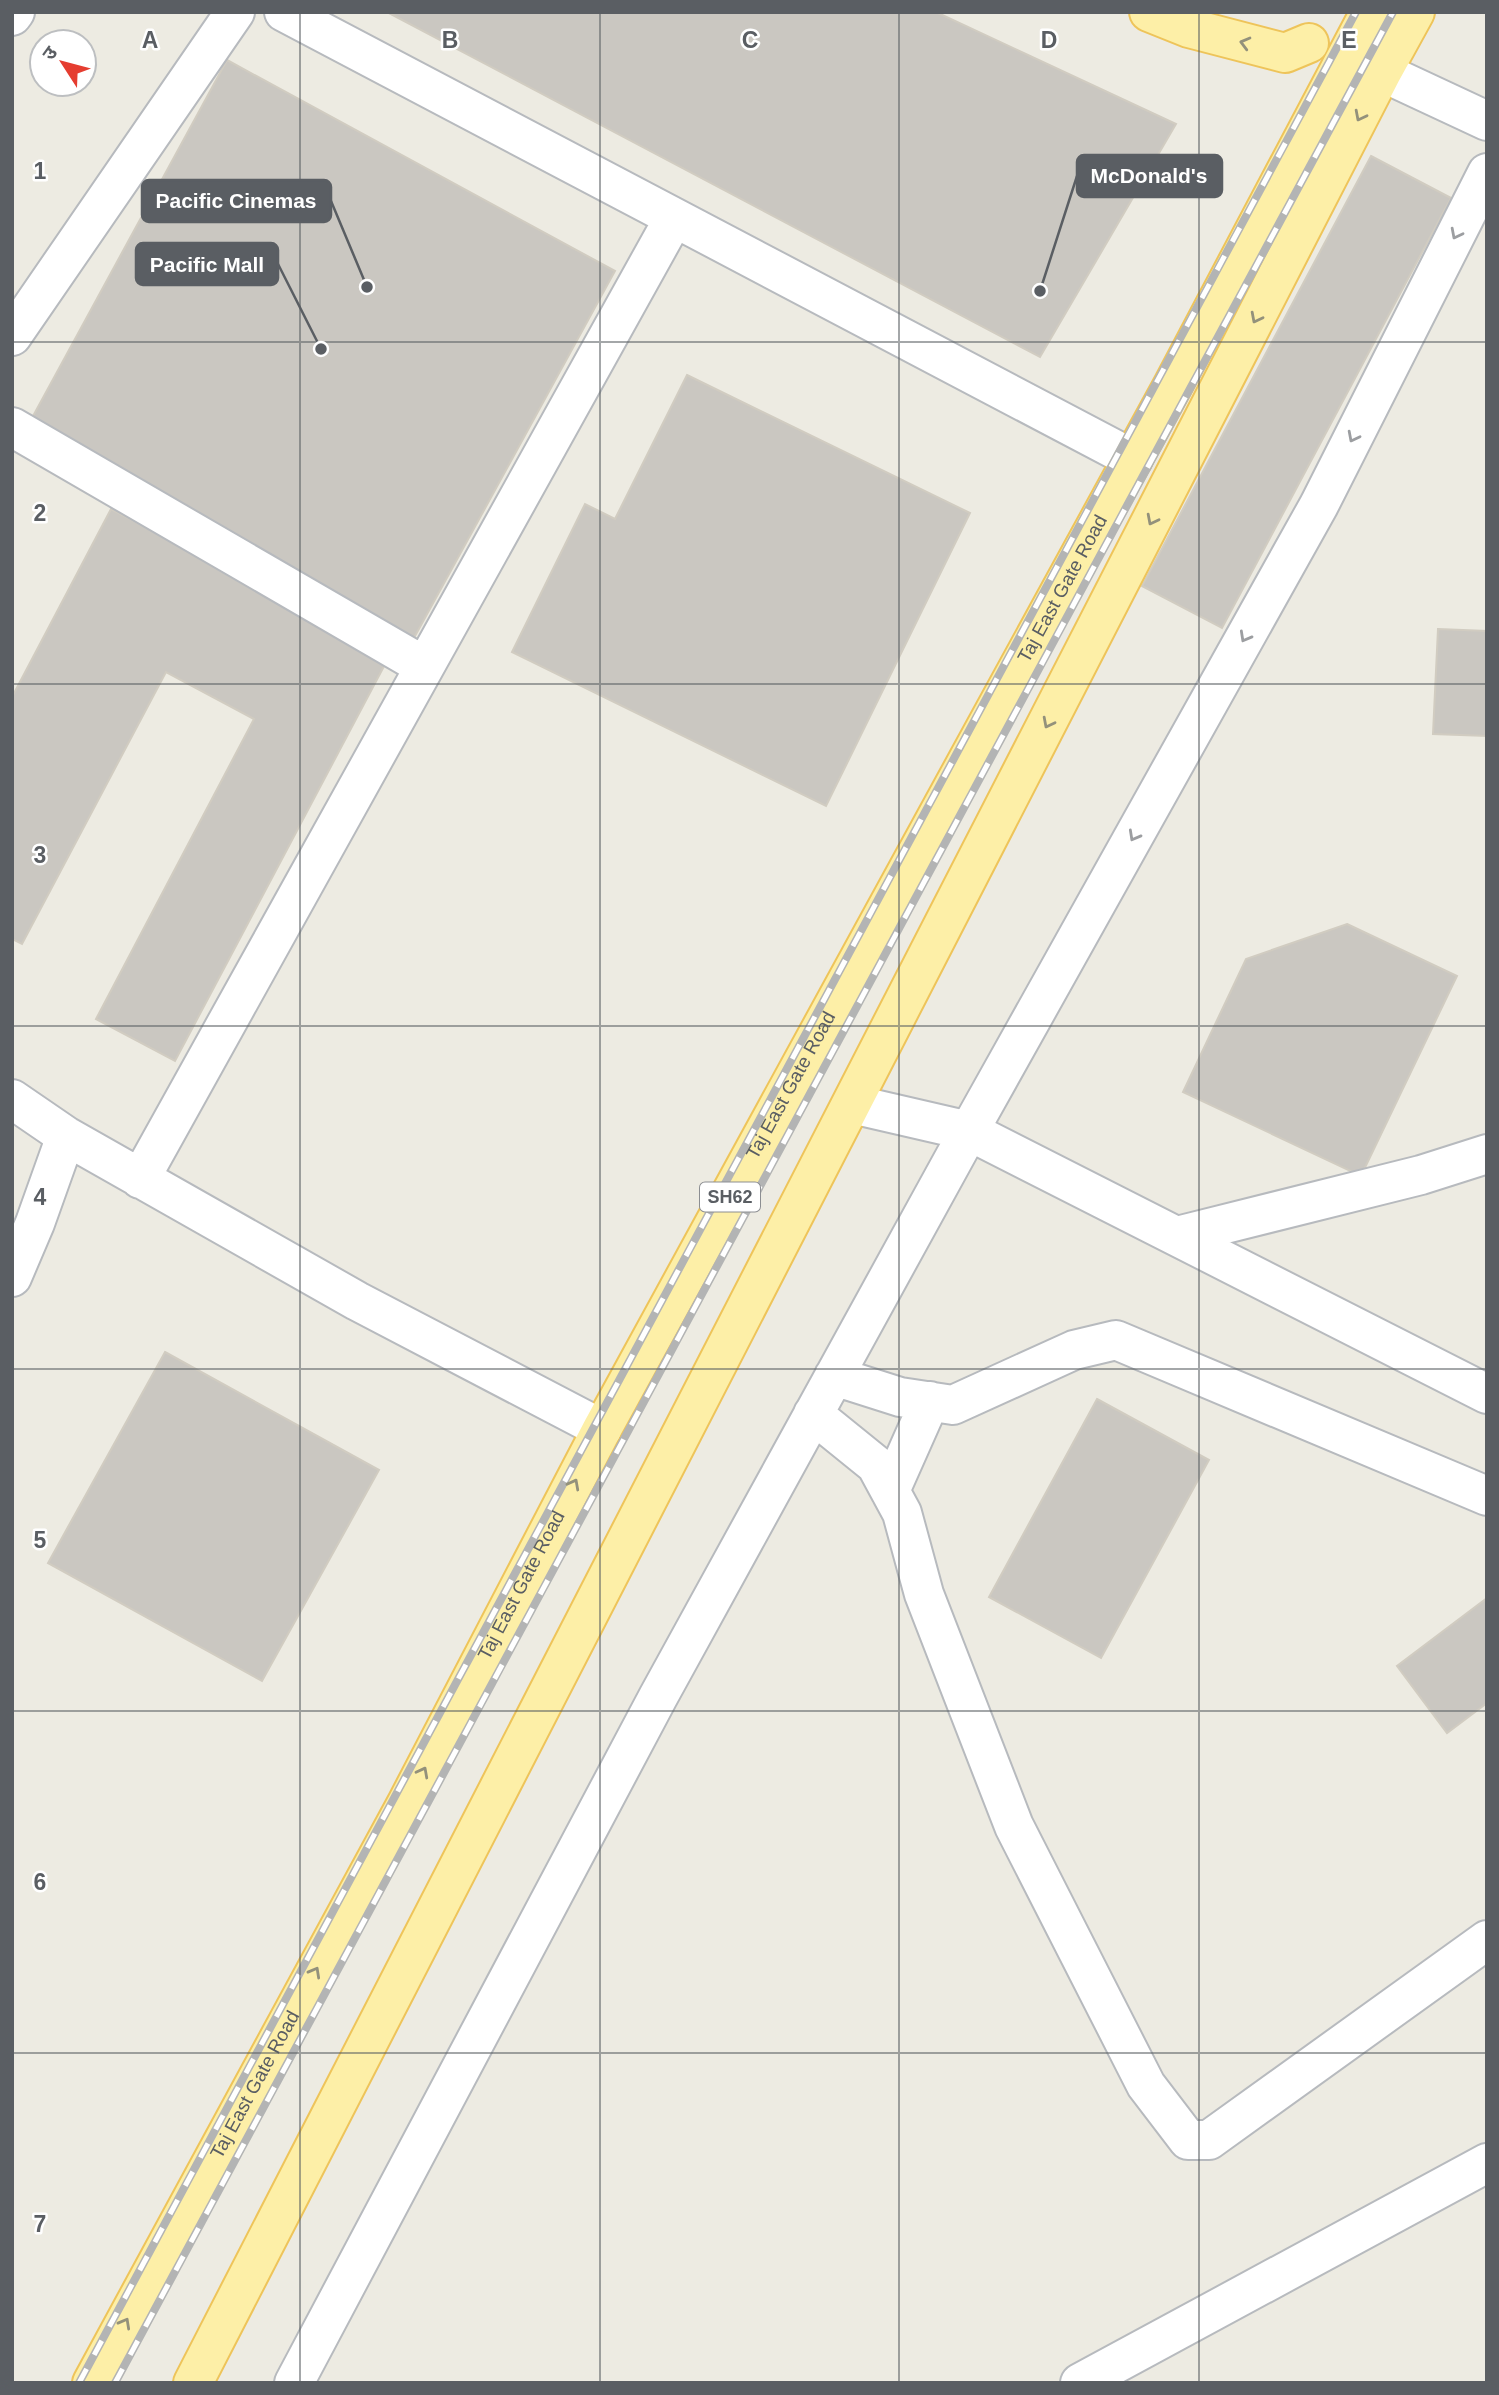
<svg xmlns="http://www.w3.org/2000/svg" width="1499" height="2395" viewBox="0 0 1499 2395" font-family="Helvetica,'Noto Sans Devanagari',sans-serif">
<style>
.building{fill:#cac7c1;stroke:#d1ccc1;stroke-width:2}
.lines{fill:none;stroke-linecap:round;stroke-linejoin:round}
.minor-casing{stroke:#b7babe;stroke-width:42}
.major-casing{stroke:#eec45a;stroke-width:42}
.minor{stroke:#fff;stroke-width:38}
.major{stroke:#fdefa7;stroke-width:38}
.rail-casing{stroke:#b3b4b4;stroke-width:8}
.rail{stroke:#fff;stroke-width:5;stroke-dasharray:16;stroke-linecap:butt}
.oneway{stroke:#93917b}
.oneway2{stroke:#9c9ea1}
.grid{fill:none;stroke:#5a5e63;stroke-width:2;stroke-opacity:0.55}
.labels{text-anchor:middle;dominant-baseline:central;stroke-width:5;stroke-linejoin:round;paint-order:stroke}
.shield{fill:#fff;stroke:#8c8e92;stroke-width:2}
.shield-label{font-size:18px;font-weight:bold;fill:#5a5e63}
.street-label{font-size:19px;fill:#5a5e63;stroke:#fff}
.grid-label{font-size:23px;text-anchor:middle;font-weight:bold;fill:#5a5e63;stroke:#fff;stroke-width:5;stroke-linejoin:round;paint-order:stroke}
.leader{fill:none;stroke:#5a5e63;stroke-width:2.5}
.callout-dot{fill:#5a5e63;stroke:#fff;stroke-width:2.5}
.callout{fill:#5a5e63;stroke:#5a5e63;stroke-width:2.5}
.callout-label{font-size:21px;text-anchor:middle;font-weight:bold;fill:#fff}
</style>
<rect width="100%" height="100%" fill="#edebe2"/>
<path class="building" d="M387 12H936L1176 124 1040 357Z
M227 60 615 271 414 638 27 427Z
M1371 156 1451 198 1222 628 1142 586Z
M687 375 970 513 826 806 512 652 585 504 615 519Z
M111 509 390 655 175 1061 96 1019 254 719 166 672 22 944 12 939V697Z
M1438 629 1487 631V736L1433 734Z
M1347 924 1457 976 1361 1176 1183 1092 1246 959Z
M165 1352 379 1470 262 1681 48 1563Z
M1097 1399 1209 1460 1101 1658 989 1597Z
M1487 1598V1703L1447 1733 1397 1666Z"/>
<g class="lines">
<defs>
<path id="minor" d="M284 12 1133 459
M12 16 15 12
M1382 72 1487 121
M12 336 235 12
M12 427 424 666
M12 1099 66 1136 357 1301 602 1429
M852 1104 969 1131 1487 1394
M140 1179 674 218
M1177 1236 1421 1175 1487 1154
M12 1277 35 1223 66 1136
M834 1376 900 1397 953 1405 1074 1350 1116 1340 1487 1496
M813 1414 876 1465 902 1513 924 1594 1014 1826 1146 2085 1188 2140H1209L1487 1940
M890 1491 930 1401
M294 2383 658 1697 969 1131 1319 505 1487 173
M1080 2383 1487 2163"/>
<g id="major">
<path d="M1149 12 1189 28 1285 53 1309 43"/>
<path id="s1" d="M92 2383 407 1803 602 1429 1173 385 1370 12"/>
<path d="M193 2383 1382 72 1415 12"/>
</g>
</defs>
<use href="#minor" class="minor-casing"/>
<use href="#major" class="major-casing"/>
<use href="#minor" class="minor"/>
<use href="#major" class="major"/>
<defs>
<path id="rail" d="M79 2383 1356 12
M115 2383 1393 12"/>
</defs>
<use href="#rail" class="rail-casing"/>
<use href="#rail" class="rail"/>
</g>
<defs><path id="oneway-chevron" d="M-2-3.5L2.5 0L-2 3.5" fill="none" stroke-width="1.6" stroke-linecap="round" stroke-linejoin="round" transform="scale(1.75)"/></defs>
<g class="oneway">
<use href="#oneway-chevron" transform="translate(1245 43) rotate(-165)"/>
<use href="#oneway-chevron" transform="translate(1360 116) rotate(117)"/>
<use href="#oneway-chevron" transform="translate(1256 318) rotate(117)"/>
<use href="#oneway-chevron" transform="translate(1152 520) rotate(117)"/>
<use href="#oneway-chevron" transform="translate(1048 723) rotate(117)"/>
<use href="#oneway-chevron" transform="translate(574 1484) rotate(-62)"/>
<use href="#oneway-chevron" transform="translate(423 1772) rotate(-62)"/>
<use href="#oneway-chevron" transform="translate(315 1972) rotate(-61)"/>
<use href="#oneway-chevron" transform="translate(125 2323) rotate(-61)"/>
</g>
<g class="oneway2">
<use href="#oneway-chevron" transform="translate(1456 234) rotate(117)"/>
<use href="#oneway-chevron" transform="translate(1353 437) rotate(117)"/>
<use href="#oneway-chevron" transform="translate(1245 637) rotate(119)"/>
<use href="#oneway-chevron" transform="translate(1134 836) rotate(119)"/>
</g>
<path class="grid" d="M300 12V2383M600 12V2383M899 12V2383M1199 12V2383M12 342H1487M12 684H1487M12 1026H1487M12 1369H1487M12 1711H1487M12 2053H1487"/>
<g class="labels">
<rect class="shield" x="700" y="1182.5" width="60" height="29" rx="5"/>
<g class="shield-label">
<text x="730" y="1197">SH62</text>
</g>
<g class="street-label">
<text stroke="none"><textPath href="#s1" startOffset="2040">Taj East Gate Road</textPath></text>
<text stroke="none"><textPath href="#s1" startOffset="1474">Taj East Gate Road</textPath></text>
<text stroke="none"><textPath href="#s1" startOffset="906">Taj East Gate Road</textPath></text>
<text stroke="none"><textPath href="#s1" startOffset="340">Taj East Gate Road</textPath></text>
</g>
</g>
<g class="grid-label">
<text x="150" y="48">A</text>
<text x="450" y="48">B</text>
<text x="750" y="48">C</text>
<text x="1049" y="48">D</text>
<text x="1349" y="48">E</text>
<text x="40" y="179">1</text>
<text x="40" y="521">2</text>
<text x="40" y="863">3</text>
<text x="40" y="1205">4</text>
<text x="40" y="1548">5</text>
<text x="40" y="1890">6</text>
<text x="40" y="2232">7</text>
</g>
<path class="leader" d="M1040 291L1077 176M367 287L331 201M321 349L278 264"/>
<g class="callout-dot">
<circle cx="1040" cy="291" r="7"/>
<circle cx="367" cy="287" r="7"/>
<circle cx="321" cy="349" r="7"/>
</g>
<g class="callout">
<rect x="1077" y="155" width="145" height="42" rx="7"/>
<rect x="142" y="180" width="189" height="42" rx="7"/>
<rect x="136" y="243" width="142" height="42" rx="7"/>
</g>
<g class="callout-label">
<text x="1149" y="183">McDonald's</text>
<text x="236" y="208">Pacific Cinemas</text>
<text x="207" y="272">Pacific Mall</text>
</g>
<rect width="1499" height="2395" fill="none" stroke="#5a5e63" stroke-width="28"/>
<g transform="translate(63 63) rotate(306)"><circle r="33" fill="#ffffff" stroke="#bdbfc1" stroke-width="2"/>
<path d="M0-5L12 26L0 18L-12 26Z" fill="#e53d30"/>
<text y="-10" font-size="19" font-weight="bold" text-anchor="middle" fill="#5a5e63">उ</text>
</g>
</svg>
